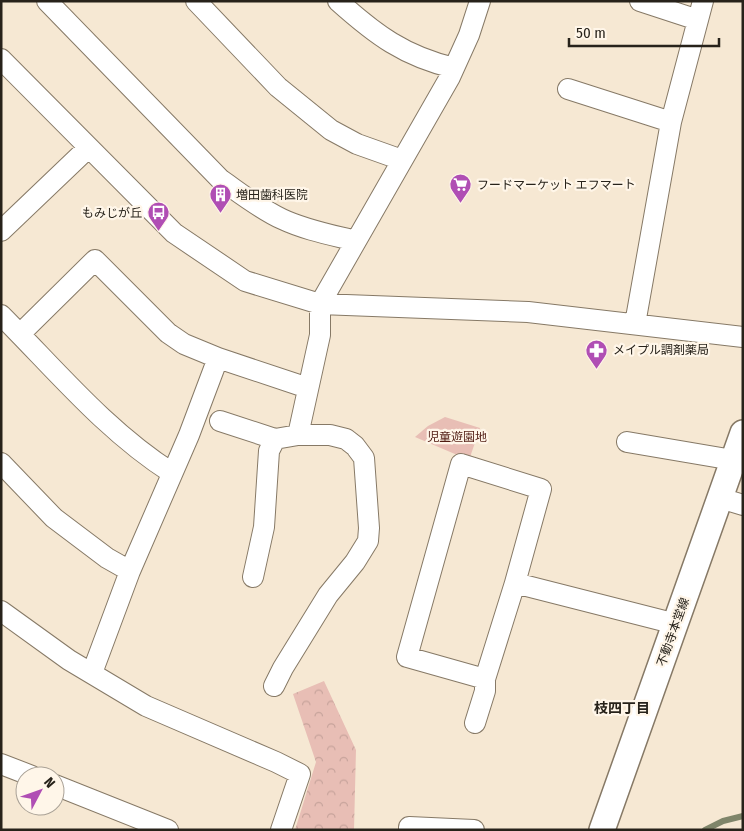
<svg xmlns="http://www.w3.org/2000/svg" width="744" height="831" viewBox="0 0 744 831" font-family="'Fira Sans Condensed','Noto Sans JP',sans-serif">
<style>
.green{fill:#e8beb5}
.forest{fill:url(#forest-crowns)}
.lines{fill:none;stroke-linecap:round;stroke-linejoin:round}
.stream{stroke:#7f856a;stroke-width:6}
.minor-casing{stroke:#867966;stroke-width:22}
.major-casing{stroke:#867966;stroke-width:28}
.minor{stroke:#fff;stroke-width:20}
.major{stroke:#fff;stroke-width:25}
.labels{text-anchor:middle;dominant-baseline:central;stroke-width:4.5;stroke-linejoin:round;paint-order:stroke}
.poi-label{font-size:12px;fill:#27221a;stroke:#fff6e9;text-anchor:start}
.park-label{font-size:12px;fill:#511c13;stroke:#fff6e9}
.street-label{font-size:12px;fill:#27221a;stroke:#fff6e9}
.neighbourhood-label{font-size:14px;font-weight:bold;fill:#27221a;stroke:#fff6e9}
</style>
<defs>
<pattern id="forest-crowns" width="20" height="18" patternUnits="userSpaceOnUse" patternTransform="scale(1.25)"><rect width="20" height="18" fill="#e8beb5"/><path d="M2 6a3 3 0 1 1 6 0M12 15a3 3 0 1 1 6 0" fill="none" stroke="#c7a39b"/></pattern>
</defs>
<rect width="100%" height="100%" fill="#f6e8d3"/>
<path class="green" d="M445 417 480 428 469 460 415 437 428 426Z"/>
<path class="forest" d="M324 681 356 750 354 830H295L316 762 293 694Z"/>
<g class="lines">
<path class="stream" d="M705 830 723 821 743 816"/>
<defs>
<path id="minor" d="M47 1 220 179C240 193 260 209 282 219 305 230 332 235 356 241
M196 1 278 87 331 130 357 144 402 160
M338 1C376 35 404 56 454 68
M640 1 698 20
M1 59 174 233 245 281 320 304 528 312 743 337
M568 89 671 122
M1 231 88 148
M1 315C55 369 106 431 172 473
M635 324 671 122 703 1
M20 334 95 260 168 333 184 344 218 358 189 435 130 571 92 673
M218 358 308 388
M220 421 275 439
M627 442 733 460
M1 463 54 518 107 558 130 571
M720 498 743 505
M253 577 264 527 269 451 275 439 298 435
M515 583 485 679 407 657 461 464 541 489 515 583 676 624
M1 611 69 660 146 706 276 762 300 774 281 830
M274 686 283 668 328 595 355 562 368 541 369 528 364 458 355 446 346 439 330 435H298L320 335V304L450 77 469 35 480 1
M475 723 485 691V679
M1 764 32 776
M55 785 168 830
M409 830V827L474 830"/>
<path id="major" d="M602 830 743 433"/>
</defs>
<use href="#minor" class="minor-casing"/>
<use href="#major" class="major-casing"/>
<use href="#minor" class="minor"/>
<use href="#major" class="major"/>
</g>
<defs>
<symbol id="supermarket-pin" viewBox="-11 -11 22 30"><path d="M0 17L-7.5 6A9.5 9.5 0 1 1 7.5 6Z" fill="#b04eb4" stroke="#fff6e9"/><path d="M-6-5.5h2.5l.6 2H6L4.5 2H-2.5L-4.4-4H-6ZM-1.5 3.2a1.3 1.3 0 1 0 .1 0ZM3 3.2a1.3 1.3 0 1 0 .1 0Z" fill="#fff"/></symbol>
<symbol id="building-pin" viewBox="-11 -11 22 30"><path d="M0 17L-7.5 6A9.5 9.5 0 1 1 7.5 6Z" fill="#b04eb4" stroke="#fff6e9"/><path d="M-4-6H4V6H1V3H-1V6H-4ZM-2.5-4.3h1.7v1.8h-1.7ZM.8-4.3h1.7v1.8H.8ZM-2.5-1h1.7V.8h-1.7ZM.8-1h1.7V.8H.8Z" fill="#fff"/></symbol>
<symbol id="bus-pin" viewBox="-11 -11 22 30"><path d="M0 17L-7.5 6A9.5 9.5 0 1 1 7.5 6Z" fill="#b04eb4" stroke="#fff6e9"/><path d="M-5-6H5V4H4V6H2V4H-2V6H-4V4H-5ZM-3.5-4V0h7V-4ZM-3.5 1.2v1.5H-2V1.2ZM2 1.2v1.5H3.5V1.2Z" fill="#fff"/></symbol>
<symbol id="pharmacy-pin" viewBox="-11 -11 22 30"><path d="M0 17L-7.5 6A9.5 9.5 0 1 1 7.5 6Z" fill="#b04eb4" stroke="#fff6e9"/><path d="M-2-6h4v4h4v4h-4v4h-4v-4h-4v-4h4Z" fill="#fff"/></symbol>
</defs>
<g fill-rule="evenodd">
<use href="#supermarket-pin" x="448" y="172" width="25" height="34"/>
<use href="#building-pin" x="208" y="182" width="25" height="34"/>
<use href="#bus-pin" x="146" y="200" width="25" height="34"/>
<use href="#pharmacy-pin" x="584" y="338" width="25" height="34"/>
</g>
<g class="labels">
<g class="poi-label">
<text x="477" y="185">フードマーケット エフマート</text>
<text x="236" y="195">増田歯科医院</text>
<text x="142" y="213" text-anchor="end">もみじが丘</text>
<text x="613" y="350">メイプル調剤薬局</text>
</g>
<g class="park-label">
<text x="457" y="437">児童遊園地</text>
</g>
<g class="street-label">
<text transform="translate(673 632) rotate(-70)">不動寺本堂線</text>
</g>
<g class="neighbourhood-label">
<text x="622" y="708">枝四丁目</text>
</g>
</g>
<rect width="744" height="831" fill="none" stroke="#27221a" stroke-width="5"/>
<g transform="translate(40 791) rotate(49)"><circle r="24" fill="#fff6e9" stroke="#a9a196"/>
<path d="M0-4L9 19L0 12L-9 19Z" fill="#b04eb4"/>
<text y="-8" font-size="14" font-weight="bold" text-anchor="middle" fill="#27221a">N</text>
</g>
<path d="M569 38v8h150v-8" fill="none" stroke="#27221a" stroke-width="2.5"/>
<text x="576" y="38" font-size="15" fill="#27221a" stroke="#fff6e9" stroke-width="4" paint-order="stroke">50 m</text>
</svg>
